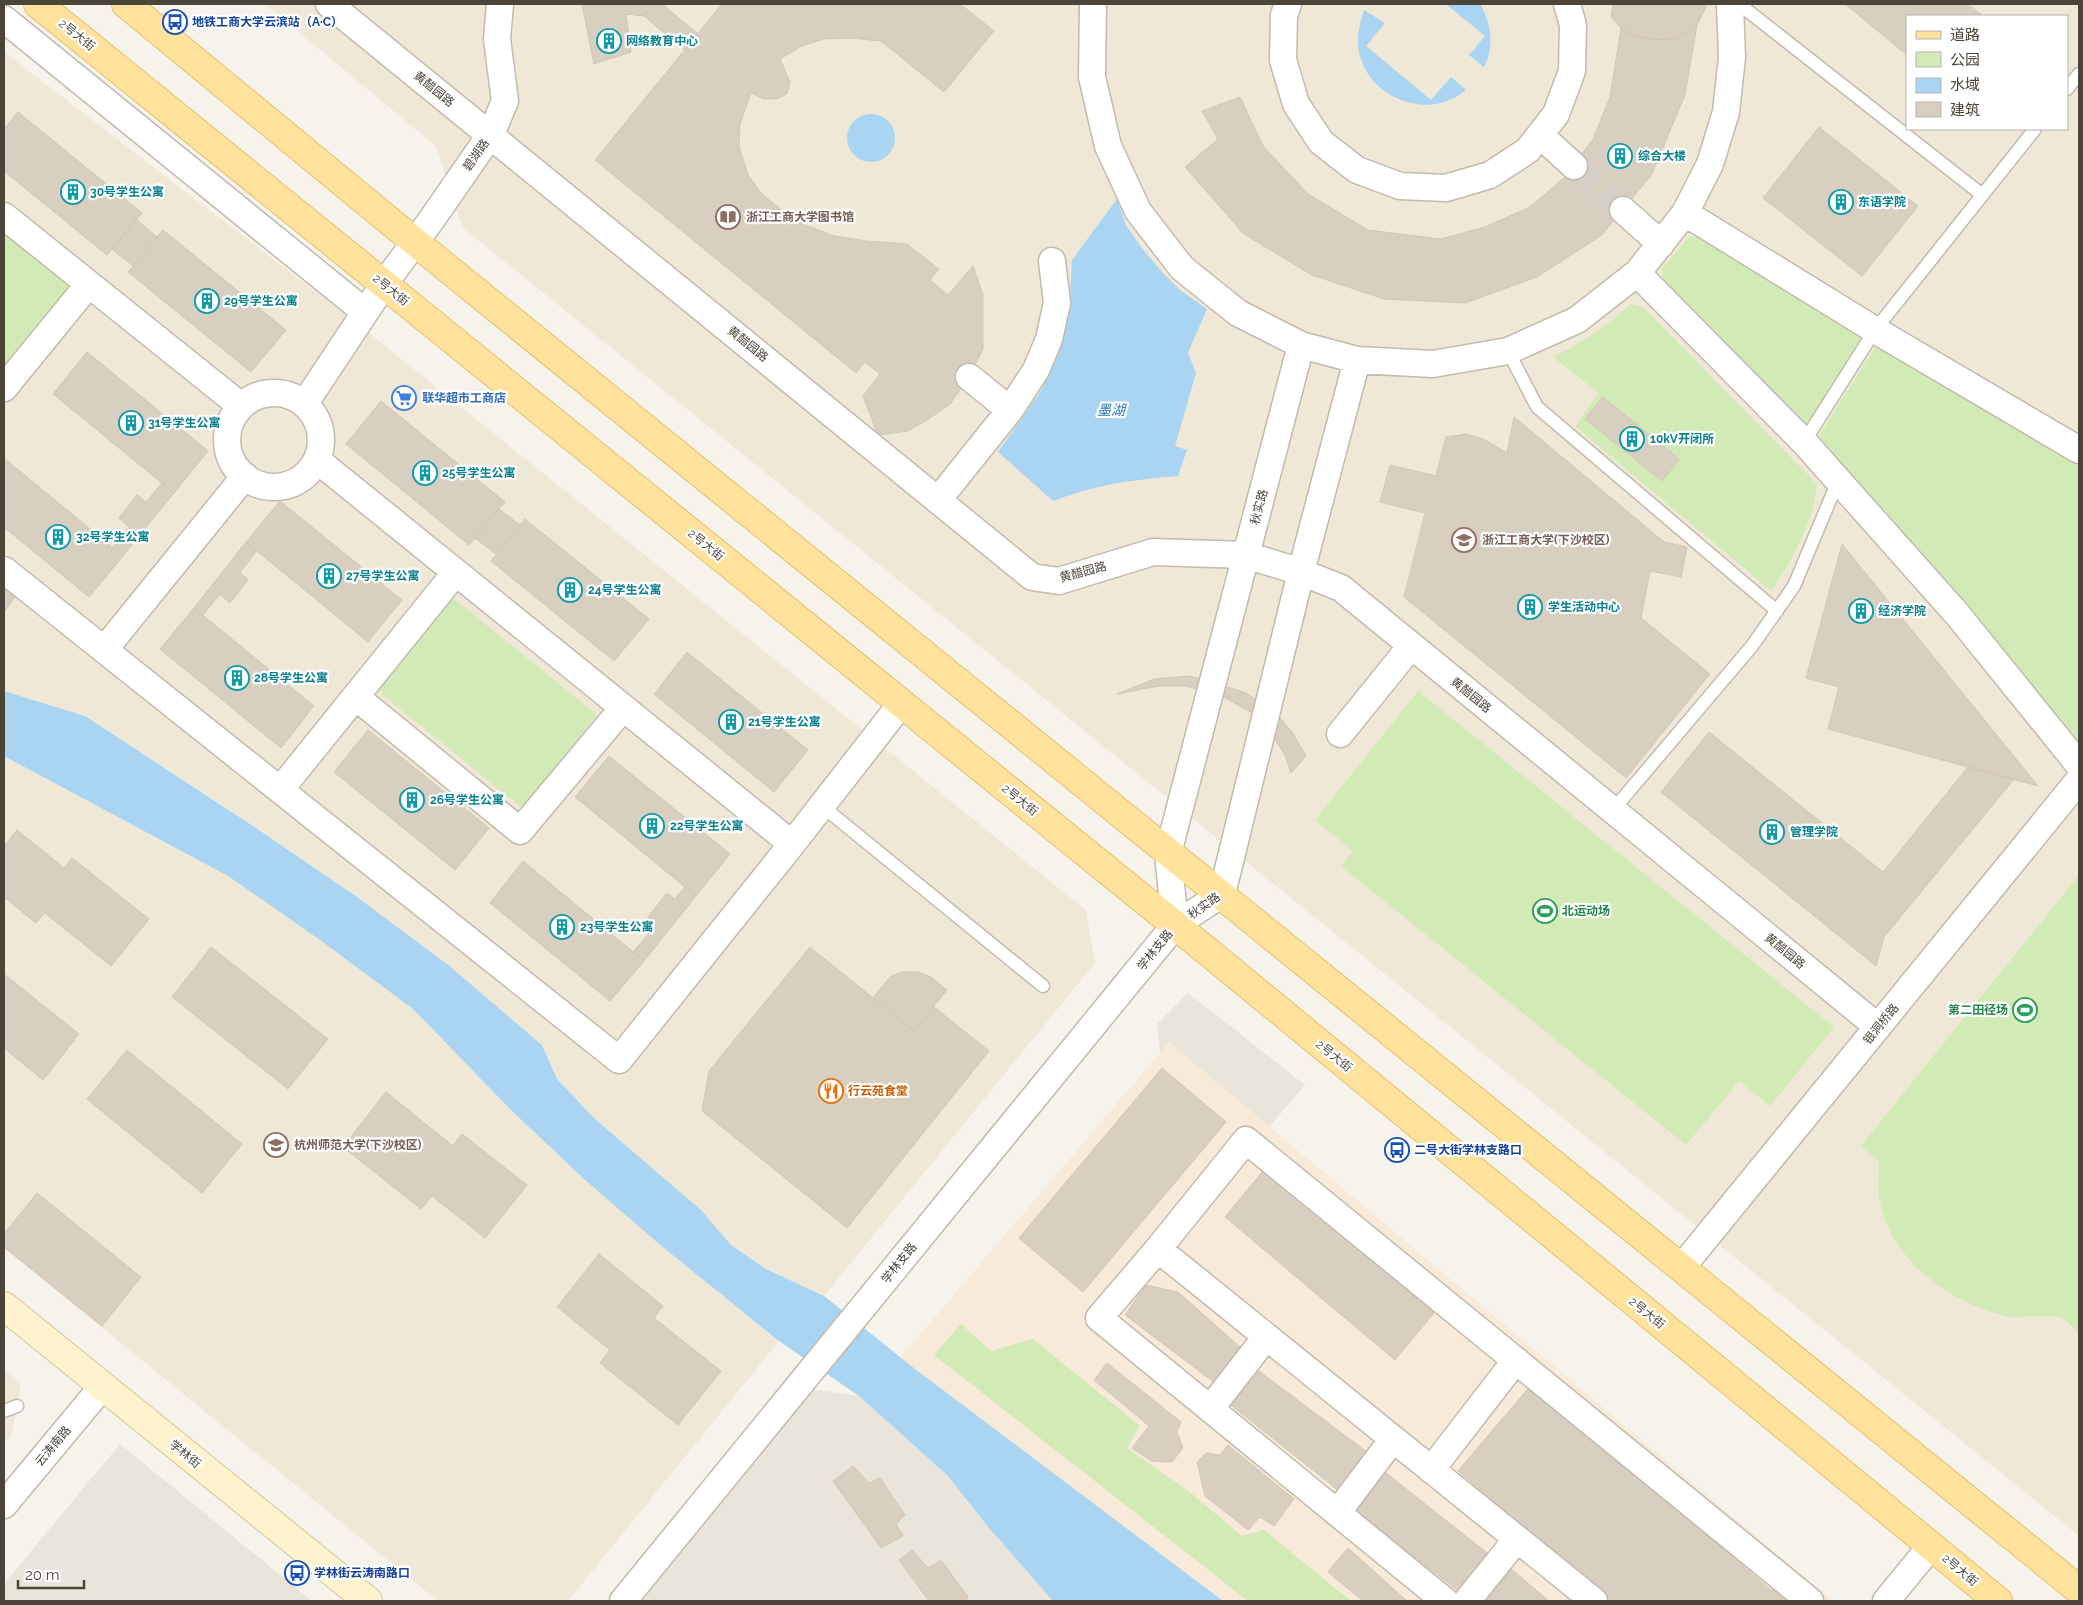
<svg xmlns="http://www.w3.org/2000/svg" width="2083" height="1605" viewBox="0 0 2083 1605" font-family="Raleway,'Noto Sans SC',sans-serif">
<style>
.residential{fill:#eae5da}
.commercial{fill:#f7ead8}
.education{fill:#efe8d6;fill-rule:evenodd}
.green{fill:#d2eab5}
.water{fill:#a9d4f2}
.building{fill:#d8cfc1;stroke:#d3c7b4}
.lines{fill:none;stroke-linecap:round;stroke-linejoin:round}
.street-tunnel{stroke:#d4d0c8;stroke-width:26;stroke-dasharray:26 13;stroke-linecap:butt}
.lane-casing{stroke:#c2bbae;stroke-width:15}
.street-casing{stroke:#c2bbae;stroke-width:29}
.secondary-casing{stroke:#d6c79b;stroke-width:30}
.primary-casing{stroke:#e6c16a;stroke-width:30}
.lane{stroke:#fff;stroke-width:12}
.street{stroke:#fff;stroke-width:26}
.secondary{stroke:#fff3cd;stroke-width:28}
.primary{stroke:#ffe39c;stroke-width:28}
.labels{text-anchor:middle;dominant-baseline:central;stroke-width:4.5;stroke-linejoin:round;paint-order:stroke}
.transit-label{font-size:12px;font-weight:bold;fill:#164399;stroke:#fff;text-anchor:start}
.street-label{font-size:12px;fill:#4b4439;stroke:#fff}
.culture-label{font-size:12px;font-weight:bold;fill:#0d838f;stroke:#fff;text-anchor:start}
.education-label{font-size:12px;font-weight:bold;fill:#785e54;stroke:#fff;text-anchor:start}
.shop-label{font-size:12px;font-weight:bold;fill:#366cbe;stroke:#fff;text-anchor:start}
.leisure-label{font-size:12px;font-weight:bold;fill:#27864d;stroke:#fff;text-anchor:start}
.food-label{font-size:12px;font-weight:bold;fill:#c56008;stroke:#fff;text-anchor:start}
.water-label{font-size:14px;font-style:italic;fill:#2e7ab2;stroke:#fff}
</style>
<rect width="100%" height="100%" fill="#f6f3ec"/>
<path class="residential" d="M1188 993 1305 1085 1259 1139 1162 1068 1157 1024Z
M798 1387 859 1396 947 1475 989 1528 1053 1601H623Z
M120 1444 312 1601H4V1584Z"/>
<path class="commercial" d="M1169 1042 1833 1601H1126L873 1390Z"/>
<path class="education" d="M265 4H2079V1536L462 227 436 146ZM1907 16H2067V129H1907Z
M4 52 364 329 1086 910 1095 963 824 1296 766 1269 731 1245 701 1210 595 1119 557 1079 542 1045 447 964 357 897 219 803 85 716 4 691Z
M4 756 228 876 320 940 413 1009 512 1111 584 1179 659 1244 779 1341 568 1601H438L4 1248Z
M4 1369 21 1384 12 1433 4 1443Z"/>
<path class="green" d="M4 224 73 281 4 366Z
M1690 236 1700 238 1863 339 1807 426 1669 292 1663 280 1662 269Z
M1631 304 1643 307 1817 484C1813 523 1793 559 1771 591L1575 426 1599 393 1553 357C1582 343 1607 325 1631 304Z
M1877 344 2079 462V738L2077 740 1817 439Z
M452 597 597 715 522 808 377 690Z
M1418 691 1834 1027 1770 1106 1739 1081 1686 1145 1341 866 1353 851 1315 820Z
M2079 875V1333C2074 1328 2068 1322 2062 1318 2052 1313 2018 1319 2005 1316 1948 1302 1888 1258 1879 1196 1878 1185 1879 1173 1879 1162L1861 1146Z
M961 1324 991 1351 1033 1339 1140 1426 1127 1448 1191 1493 1242 1536 1264 1530 1351 1601H1248L934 1355Z"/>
<path class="water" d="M1446 4H1480C1491 22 1495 47 1484 67L1469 55 1485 36Z
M1364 10 1385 23 1366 46 1431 100 1451 77 1466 90C1429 122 1368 98 1359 52 1356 37 1360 24 1364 10Z
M847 138a24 24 0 1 1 48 0a24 24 0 1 1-48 0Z
M1117 199 1126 225 1141 247 1162 272 1180 290 1207 309 1188 353 1196 373 1175 446 1187 450 1178 476C1131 480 1098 484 1053 501L998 452 1041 391 1058 356 1069 314 1072 260Z
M4 691 85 716 253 826 357 897 447 964 542 1045 557 1079 595 1119 701 1210 731 1245 766 1269 824 1296 915 1369 1223 1601H1053L989 1528 947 1475 859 1396 779 1341 659 1244 584 1179 512 1111 413 1009 320 940 228 876 4 756Z"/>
<path class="building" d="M582 4H654L644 16 626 14 631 52 594 64Z
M654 4H662L698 34 685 50 644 16Z
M722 4H960L994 31 944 92 881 41 850 38 824 39 802 46 780 59 790 82 787 94 777 99H764L751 93 740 124 739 147 748 175 761 193 780 209 803 224 834 236 867 241 907 244 939 269 930 280 948 295 973 266 983 295V349L969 377 950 404 927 420 908 431 878 435 863 396 880 374 865 362 856 373 595 160Z
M1613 4H1706L1707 5 1697 25 1676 38 1655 40 1634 36 1621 28 1611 17Z
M1845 4H1968L1983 16H1907V55Z
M1697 25 1685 95 1652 174 1602 235 1537 277 1465 303 1384 299 1312 275 1244 234 1185 167 1218 139 1202 111 1240 97 1263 146 1308 194 1368 230 1441 239 1485 227 1530 207 1566 176 1593 139 1610 97 1621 28 1634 36 1655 40 1676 38Z
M18 112 142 213 107 255 4 171V129Z
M1819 127 1918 206 1862 276 1763 198Z
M136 219 157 237 133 266 112 249Z
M163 230 286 330 251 372 128 272Z
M87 352 208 451 174 493 53 394Z
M1603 397 1679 459 1662 481 1585 419Z
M381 401 505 502 469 545 346 444Z
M1514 417 1664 542 1687 547 1681 577 1650 571 1641 618 1710 674 1626 778 1404 597 1425 513 1380 502 1390 465 1436 476 1446 437 1467 434 1485 440 1507 453Z
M4 458 123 556 89 597 4 527Z
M162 483 174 493 123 556 113 547 129 527 119 518 137 495 146 502Z
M280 501 402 600 368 642 246 542Z
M499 509 520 525 496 554 475 538Z
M525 519 649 619 614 661 491 561Z
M246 542 257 551 240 572 248 580 230 603 220 594 203 615 194 608Z
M1842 544 2038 786 1828 729 1839 687 1806 678Z
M4 585 17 595 4 612Z
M194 608 314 706 281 748 160 649Z
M687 652 808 750 774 792 654 694Z
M1190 676 1244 692 1276 713 1292 732 1306 756 1291 773 1285 755 1273 736 1254 714 1222 696 1186 686H1159L1117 694 1154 679Z
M368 730 489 828 455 870 334 772Z
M1709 732 1883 872 1968 767 2014 779 1884 937 1876 966 1661 792Z
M609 756 730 854 696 896 575 797Z
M17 830 64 868 72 858 149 919 111 966 45 913 36 923 4 897V846Z
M523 861 644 961 610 1001 490 903Z
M685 887 696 896 644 961 633 952 649 933 641 926 667 893 675 899Z
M211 947 328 1039 288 1089 172 997Z
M810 947 914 1031 934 1007 989 1051 847 1228 702 1111 709 1071Z
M902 972H918L931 977 947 990 914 1031 873 998 890 977Z
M4 974 79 1034 43 1080 4 1048Z
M127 1050 242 1144 202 1193 87 1099Z
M1162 1068 1226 1122 1083 1292 1019 1238Z
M386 1092 453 1146 462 1134 527 1185 485 1238 432 1196 421 1209 343 1147Z
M1264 1170 1434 1313 1395 1360 1225 1217Z
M37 1193 141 1277 102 1326 4 1247V1234Z
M599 1254 663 1306 654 1318 721 1371 678 1425 600 1363 610 1350 557 1307Z
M1146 1285 1178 1292 1240 1347 1215 1383 1125 1315Z
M1107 1363 1181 1422 1177 1432 1183 1448 1172 1462 1151 1461 1132 1448 1149 1426 1094 1380Z
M1259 1371 1367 1452 1339 1491 1231 1405Z
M1531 1385 1771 1590 1801 1597 1805 1601H1611L1458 1471Z
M1228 1445 1294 1499 1274 1526 1260 1517 1248 1530 1205 1496 1197 1462 1206 1453 1220 1455Z
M853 1466 869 1483 880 1478 905 1515 896 1524 903 1536 881 1548 833 1481Z
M1381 1469 1491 1556 1462 1594 1351 1507Z
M1348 1548 1407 1601H1363L1328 1572Z
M912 1550 928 1568 941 1560 968 1597 966 1601H929L899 1560Z
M1510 1568 1549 1601H1481Z"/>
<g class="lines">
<path class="street-tunnel" d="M1574 166 1623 210"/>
<defs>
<path id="lane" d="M1739 4 1981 194
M2067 89 2079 74
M1508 351 1537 407 1777 611
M1804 442 1875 330 2035 129
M822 806 1043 986
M1613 810 1752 646 1794 586 1838 481
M4 1411 17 1406"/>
<path id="street" d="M329 4 1032 577 1059 581 1153 552 1246 555 1301 572 1341 588 1878 1027
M1093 4 1092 77 1108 146 1138 211 1182 268 1238 313 1301 345 1357 360 1433 364 1508 351 1577 320 1637 273 1685 213 1710 164 1726 112 1732 57 1730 4
M1288 4 1284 15 1283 60 1296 104 1321 142 1357 170 1400 186 1446 188 1490 175 1528 150 1556 114 1572 71 1573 25 1567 4
M4 19 365 312
M1540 135 1574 166
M1623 210 1661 244
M1685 213 1875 330 2079 450
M4 216 241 406
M1637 273 1804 442 1957 614 2079 765
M969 377 1010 410
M4 388 89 284
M227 440a47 47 0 1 1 94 0a47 47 0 1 1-94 0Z
M305 403 384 284 432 219 491 134 505 101 497 39 500 4
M317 460 792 844
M938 500 1010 410 1036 370 1049 339 1057 303 1052 261
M4 570 619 1060 792 844 901 704
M104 650 245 476
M356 697 520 831 623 708
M1340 734 1411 646
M280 790 456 572
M1175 925 1168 853 1301 345
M1158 1249 1246 1140 1810 1601
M1682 1267 2079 780
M1210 1409 1266 1337
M1431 1470 1516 1360
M4 1505 102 1387
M1337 1513 1393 1439
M623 1601 1175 925 1222 894 1301 572 1357 360
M1445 1601 1099 1318 1158 1249 1594 1601
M1467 1601 1517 1539
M1886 1601 1931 1546"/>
<path id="secondary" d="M4 1306 368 1601"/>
<path id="primary" d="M38 4 1201 946 1998 1601
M126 4 415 242 2079 1590"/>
</defs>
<use href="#lane" class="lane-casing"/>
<use href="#street" class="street-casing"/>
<use href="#secondary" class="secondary-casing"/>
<use href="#primary" class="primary-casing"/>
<use href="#lane" class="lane"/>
<use href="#street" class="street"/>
<use href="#secondary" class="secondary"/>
<use href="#primary" class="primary"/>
</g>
<defs>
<symbol id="bus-ring" viewBox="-11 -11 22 22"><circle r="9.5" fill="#fff" stroke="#1a4fb4" stroke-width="1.5"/><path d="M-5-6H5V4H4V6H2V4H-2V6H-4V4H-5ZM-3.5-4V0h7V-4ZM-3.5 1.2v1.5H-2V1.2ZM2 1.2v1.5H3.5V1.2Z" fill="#1a4fb4"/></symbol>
<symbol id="building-ring" viewBox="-11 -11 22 22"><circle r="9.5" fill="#fff" stroke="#0f9aa8" stroke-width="1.5"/><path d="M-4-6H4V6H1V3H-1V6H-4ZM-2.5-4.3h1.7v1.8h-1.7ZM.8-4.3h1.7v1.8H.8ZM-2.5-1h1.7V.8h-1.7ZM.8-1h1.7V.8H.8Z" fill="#0f9aa8"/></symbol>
<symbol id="library-ring" viewBox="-11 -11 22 22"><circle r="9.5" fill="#fff" stroke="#8d6e63" stroke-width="1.5"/><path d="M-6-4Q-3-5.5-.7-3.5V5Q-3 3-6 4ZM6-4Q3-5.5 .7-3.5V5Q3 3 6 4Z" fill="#8d6e63"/></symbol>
<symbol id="supermarket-ring" viewBox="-11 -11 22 22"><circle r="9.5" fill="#fff" stroke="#3f7fe0" stroke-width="1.5"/><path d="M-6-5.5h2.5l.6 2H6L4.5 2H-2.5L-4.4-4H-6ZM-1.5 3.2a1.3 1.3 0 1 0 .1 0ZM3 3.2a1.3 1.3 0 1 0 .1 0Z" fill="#3f7fe0"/></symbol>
<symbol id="university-ring" viewBox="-11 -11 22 22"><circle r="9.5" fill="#fff" stroke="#8d6e63" stroke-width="1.5"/><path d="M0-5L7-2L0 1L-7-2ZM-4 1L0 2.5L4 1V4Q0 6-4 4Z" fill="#8d6e63"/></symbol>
<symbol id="stadium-ring" viewBox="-11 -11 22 22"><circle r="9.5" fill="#fff" stroke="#2e9e5b" stroke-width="1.5"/><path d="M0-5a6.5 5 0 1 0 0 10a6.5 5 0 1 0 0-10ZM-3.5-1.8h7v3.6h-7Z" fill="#2e9e5b"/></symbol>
<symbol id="restaurant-ring" viewBox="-11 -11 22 22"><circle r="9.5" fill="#fff" stroke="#e8710a" stroke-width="1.5"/><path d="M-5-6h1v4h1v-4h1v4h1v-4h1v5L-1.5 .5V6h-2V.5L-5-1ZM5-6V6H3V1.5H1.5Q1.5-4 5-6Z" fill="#e8710a"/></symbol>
</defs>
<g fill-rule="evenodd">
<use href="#bus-ring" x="161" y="8" width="28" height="28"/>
<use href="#building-ring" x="595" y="27" width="28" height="28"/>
<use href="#building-ring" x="1606" y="142" width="28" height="28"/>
<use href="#building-ring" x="59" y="178" width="28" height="28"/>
<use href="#building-ring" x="1827" y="188" width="28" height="28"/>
<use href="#library-ring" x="714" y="203" width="28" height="28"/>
<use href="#building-ring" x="193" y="287" width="28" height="28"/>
<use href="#supermarket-ring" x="390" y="384" width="28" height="28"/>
<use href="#building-ring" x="117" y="409" width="28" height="28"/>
<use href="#building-ring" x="1618" y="425" width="28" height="28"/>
<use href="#building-ring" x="411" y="459" width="28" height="28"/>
<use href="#building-ring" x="44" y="523" width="28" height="28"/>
<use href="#university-ring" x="1450" y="526" width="28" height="28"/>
<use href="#building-ring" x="315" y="562" width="28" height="28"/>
<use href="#building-ring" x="556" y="576" width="28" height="28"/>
<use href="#building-ring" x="1516" y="593" width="28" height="28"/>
<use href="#building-ring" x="1847" y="597" width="28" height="28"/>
<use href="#building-ring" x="223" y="664" width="28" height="28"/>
<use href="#building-ring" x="717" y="708" width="28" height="28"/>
<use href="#building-ring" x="398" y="786" width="28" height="28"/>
<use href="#building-ring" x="638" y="812" width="28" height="28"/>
<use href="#building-ring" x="1758" y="818" width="28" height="28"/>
<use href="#stadium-ring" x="1531" y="897" width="28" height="28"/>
<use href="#building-ring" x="548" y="913" width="28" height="28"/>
<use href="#stadium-ring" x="2011" y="996" width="28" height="28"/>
<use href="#restaurant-ring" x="817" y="1077" width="28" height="28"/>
<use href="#university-ring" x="262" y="1131" width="28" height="28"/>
<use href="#bus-ring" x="1383" y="1136" width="28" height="28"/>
<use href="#bus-ring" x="283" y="1559" width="28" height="28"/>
</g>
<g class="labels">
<g class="transit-label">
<text x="192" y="22">地铁工商大学云滨站（A·C）</text>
<text x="1414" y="1150">二号大街学林支路口</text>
<text x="314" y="1573">学林街云涛南路口</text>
</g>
<g class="street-label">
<text transform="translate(77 35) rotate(39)">2号大街</text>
<text transform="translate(434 89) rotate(39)">黄醋园路</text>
<text transform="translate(476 155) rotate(-55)">碧湖路</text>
<text transform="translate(391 290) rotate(39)">2号大街</text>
<text transform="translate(748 344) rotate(39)">黄醋园路</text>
<text transform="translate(1259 507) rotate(-75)">秋实路</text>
<text transform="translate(706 545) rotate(39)">2号大街</text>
<text transform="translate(1083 572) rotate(-15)">黄醋园路</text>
<text transform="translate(1471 695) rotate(39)">黄醋园路</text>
<text transform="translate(1020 800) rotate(39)">2号大街</text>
<text transform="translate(1204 906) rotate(-35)">秋实路</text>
<text transform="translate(1155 950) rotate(-51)">学林支路</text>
<text transform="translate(1785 951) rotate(39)">黄醋园路</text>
<text transform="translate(1881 1024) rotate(-51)">银洞桥路</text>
<text transform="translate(1334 1056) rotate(39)">2号大街</text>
<text transform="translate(899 1263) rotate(-51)">学林支路</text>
<text transform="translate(1647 1313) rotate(39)">2号大街</text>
<text transform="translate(53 1446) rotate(-50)">云涛南路</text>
<text transform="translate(185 1454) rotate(39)">学林街</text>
<text transform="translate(1960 1570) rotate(40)">2号大街</text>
</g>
<g class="culture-label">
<text x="626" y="41">网络教育中心</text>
<text x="1638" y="156">综合大楼</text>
<text x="90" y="192">30号学生公寓</text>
<text x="1858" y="202">东语学院</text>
<text x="224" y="301">29号学生公寓</text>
<text x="148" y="423">31号学生公寓</text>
<text x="1650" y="439">10kV开闭所</text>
<text x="442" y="473">25号学生公寓</text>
<text x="76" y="537">32号学生公寓</text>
<text x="346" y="576">27号学生公寓</text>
<text x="588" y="590">24号学生公寓</text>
<text x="1548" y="607">学生活动中心</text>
<text x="1878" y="611">经济学院</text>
<text x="254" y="678">28号学生公寓</text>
<text x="748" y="722">21号学生公寓</text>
<text x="430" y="800">26号学生公寓</text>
<text x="670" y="826">22号学生公寓</text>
<text x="1790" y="832">管理学院</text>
<text x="580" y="927">23号学生公寓</text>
</g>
<g class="education-label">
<text x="746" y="217">浙江工商大学图书馆</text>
<text x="1482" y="540">浙江工商大学(下沙校区)</text>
<text x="294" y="1145">杭州师范大学(下沙校区)</text>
</g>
<g class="shop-label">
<text x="422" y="398">联华超市工商店</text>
</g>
<g class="leisure-label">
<text x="1562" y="911">北运动场</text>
<text x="2008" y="1010" text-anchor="end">第二田径场</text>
</g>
<g class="food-label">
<text x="848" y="1091">行云苑食堂</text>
</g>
<g class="water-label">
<text x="1111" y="410">墨湖</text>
</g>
</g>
<rect width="2083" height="1605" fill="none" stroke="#4b4439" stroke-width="10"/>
<rect x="1906" y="15" width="162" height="115" fill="#ffffff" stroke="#b7b4b0"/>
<rect x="1916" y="31" width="25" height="8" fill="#ffe39c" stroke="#b7b4b0"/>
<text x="1950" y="40" font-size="15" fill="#4b4439">道路</text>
<rect x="1916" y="52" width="25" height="15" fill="#d2eab5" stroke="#b7b4b0"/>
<text x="1950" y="65" font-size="15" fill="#4b4439">公园</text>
<rect x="1916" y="78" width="25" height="15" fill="#a9d4f2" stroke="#b7b4b0"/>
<text x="1950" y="90" font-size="15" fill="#4b4439">水域</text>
<rect x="1916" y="102" width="25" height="15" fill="#d8cfc1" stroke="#b7b4b0"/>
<text x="1950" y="115" font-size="15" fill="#4b4439">建筑</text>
<path d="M18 1580v8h66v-8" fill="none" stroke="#4b4439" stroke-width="2.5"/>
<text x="25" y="1580" font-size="15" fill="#4b4439" stroke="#ffffff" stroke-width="4" paint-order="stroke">20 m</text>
</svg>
